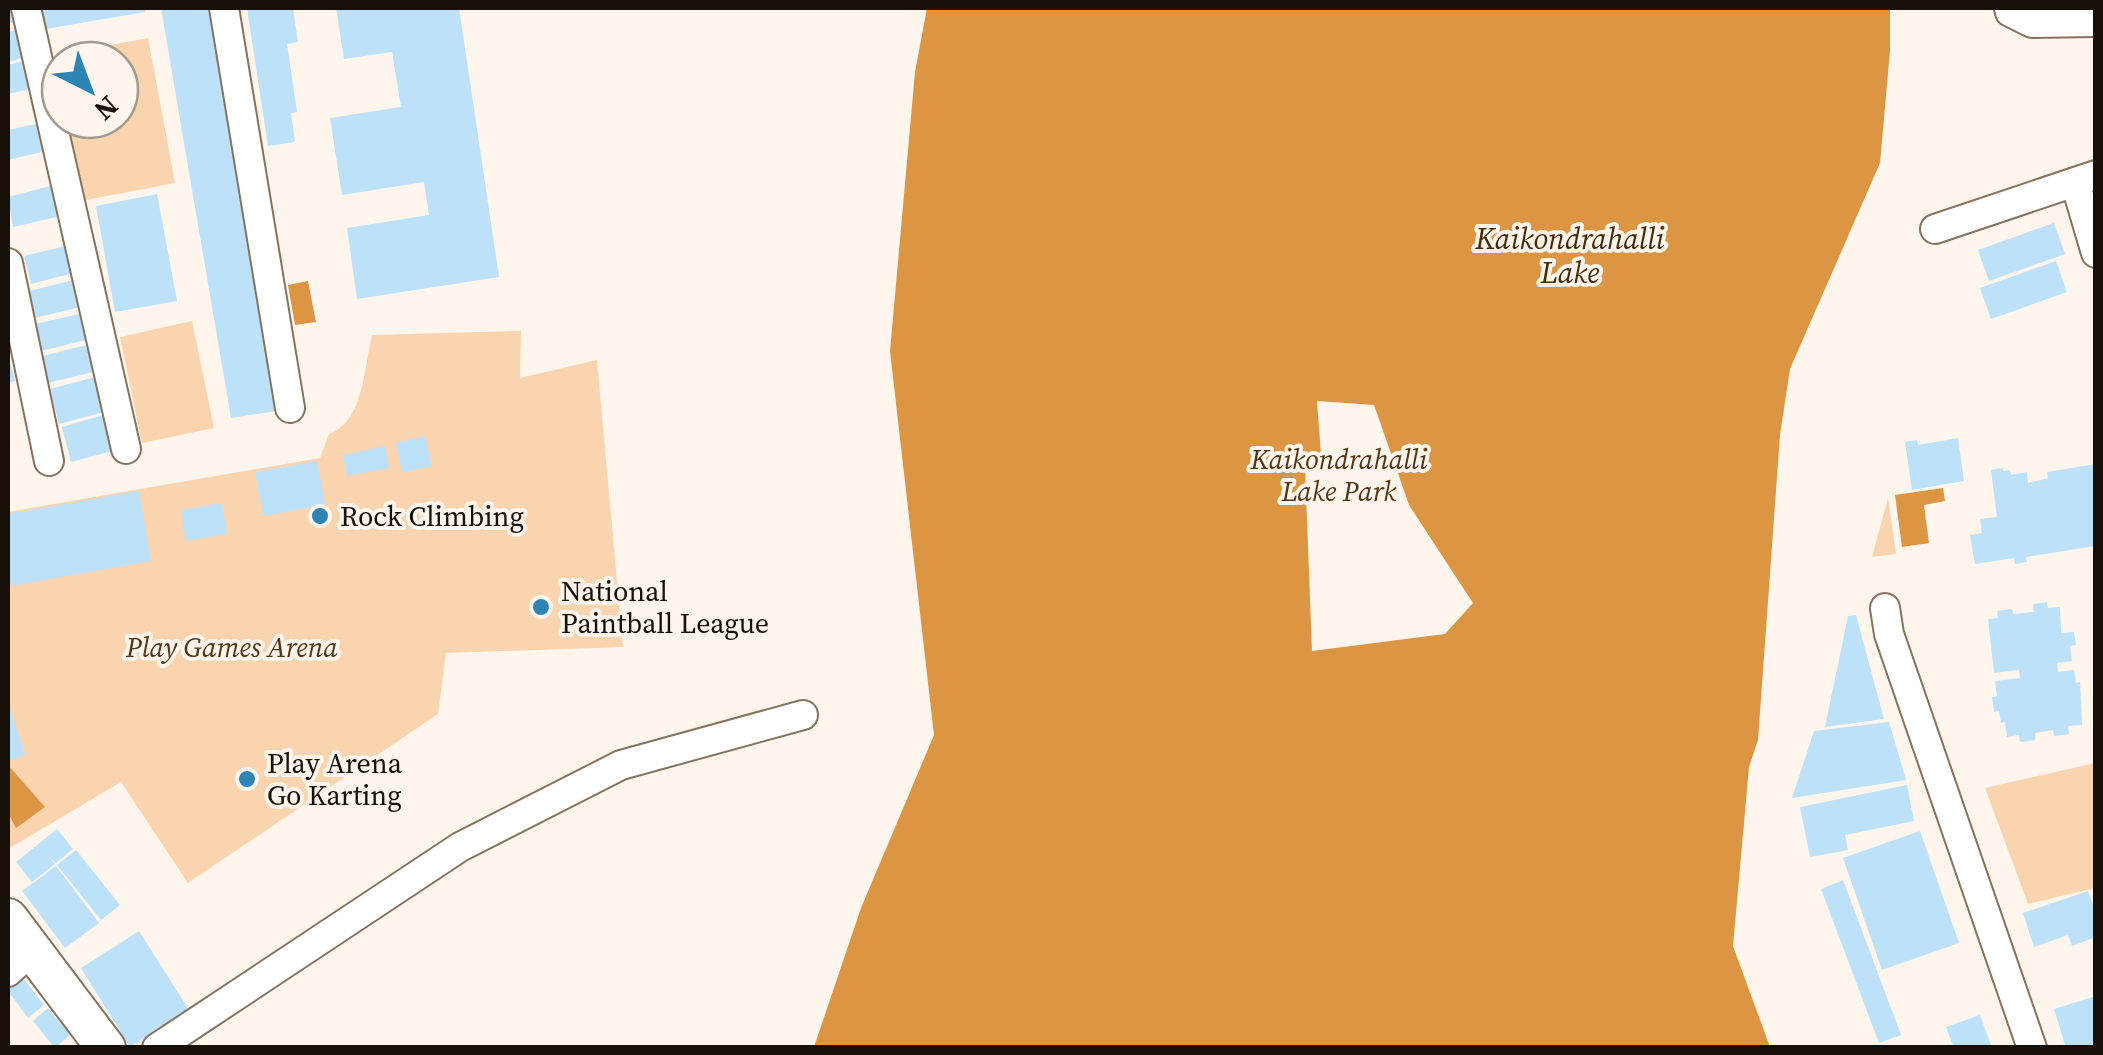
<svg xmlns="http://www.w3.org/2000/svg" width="2103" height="1055" viewBox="0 0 2103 1055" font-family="'Source Serif 4',serif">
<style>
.green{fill:#f9d4af}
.water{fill:#dc9643;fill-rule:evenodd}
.building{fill:#bce1f9}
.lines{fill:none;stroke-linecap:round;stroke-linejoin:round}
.street-casing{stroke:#86735f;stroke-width:32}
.secondary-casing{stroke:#86735f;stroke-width:42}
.street{stroke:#fff;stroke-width:28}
.secondary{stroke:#fff;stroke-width:38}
.poi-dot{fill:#2e85b4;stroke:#fef5ec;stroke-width:4}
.labels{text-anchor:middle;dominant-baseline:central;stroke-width:8;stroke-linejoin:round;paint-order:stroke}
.park-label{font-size:28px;font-style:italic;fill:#533614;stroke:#fef5ec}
.poi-label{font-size:28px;fill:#171009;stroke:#fef5ec;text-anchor:start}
.water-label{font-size:30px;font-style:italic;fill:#472b07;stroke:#fef5ec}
</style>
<rect width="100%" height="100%" fill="#fef5ec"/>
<path class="green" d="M148 38 175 183 81 201 66 120H120V60H60V90L54 56Z
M192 321 214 428 142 443 120 337Z
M521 331 520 378 597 360 623 647 446 653 438 714 188 883 121 782 8 849V512L320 458 329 434C364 422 364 367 372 335Z
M1888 498 1896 554 1872 557Z
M2095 763V888L2028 904 1985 788Z"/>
<path class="water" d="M927 8H1890V51L1880 163 1790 369 1780 435 1758 740 1749 767 1733 946 1770 1047H814L861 908 934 735 890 351 915 72ZM1317 401 1374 405 1409 505 1473 603 1445 634 1312 651 1305 467H1322Z
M308 281 316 322 295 325 288 285Z
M1943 488 1945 501 1924 505 1929 543 1902 547 1895 495Z
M8 765 45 807 16 828 8 813Z"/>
<path class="building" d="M8 8H15L19 21 8 24Z
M36 8H144L145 12 40 30Z
M161 8H214L282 410 231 418Z
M247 8H293L298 42 287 44 297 112 291 113 295 142 268 146Z
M336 8H459L499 277 357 299 347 228 429 215 424 182 342 195 330 118 401 107 392 52 344 59Z
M23 28 30 56 8 62V32Z
M28 60 34 88 8 94V65Z
M40 123 46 151 8 160V130Z
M54 185 61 216 13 227 8 197Z
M157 194 177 301 115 312 96 206Z
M2054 223 2065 254 1989 281 1978 250Z
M70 245 77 272 31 284 24 256Z
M2056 261 2067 292 1991 319 1980 288Z
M78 279 84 306 35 318 29 291Z
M84 313 90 339 41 351 35 324Z
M91 344 97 371 48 383 42 356Z
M8 355 15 381 8 383Z
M95 377 104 412 59 424 50 389Z
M107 414 116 450 71 462 62 427Z
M425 436 432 466 402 473 396 443Z
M1958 438 1964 481 1912 490 1905 442 1917 440 1918 445Z
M385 446 389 468 347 476 343 455Z
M317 461 325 505 263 516 255 472Z
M2096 464V546L2026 557 2027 562 2015 564 2014 558 1975 564 1970 535 1982 533 1980 519 1997 517 1991 470 2003 468V471L2010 470 2011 475 2027 472 2028 483 2048 478 2047 472Z
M139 491 151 561 11 586 8 565V514Z
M222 503 227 534 186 541 181 510Z
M2047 602 2048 608 2060 607 2061 633 2074 632 2076 645 2070 646 2072 661 2057 663 2058 672 2074 670 2076 683 2080 682 2082 725 2068 726 2069 734 2054 736 2053 730 2035 733V740L2020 742 2019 735 2007 737 2005 722 2001 723 1999 711 1994 712 1992 697 1997 696 1995 681 2020 678 2019 670 1994 673 1988 619 1998 618 1997 611 2012 609 2013 614 2034 612 2033 604Z
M1856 615 1884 719 1825 727 1848 616Z
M8 702 25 755 8 761Z
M1889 722 1906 780 1792 798 1814 731Z
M1907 785 1914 821 1845 835 1848 850 1810 857 1800 807Z
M57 829 73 849 56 863 49 857 55 864 32 882 16 862Z
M1920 831 1959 943 1882 970 1843 858Z
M76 850 120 905 101 920 57 865Z
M56 866 99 923 65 948 22 891Z
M1843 880 1901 1035 1879 1043 1821 889Z
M2088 891 2096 913V937L2072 946 2068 935 2034 947 2023 913Z
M139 931 189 1010 130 1047 81 968Z
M22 977 44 1005 28 1018 8 991Z
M2096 996V1048H2066L2054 1009Z
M48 1008 70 1035 55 1048 33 1021Z
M1980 1015 1992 1048H1954L1946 1027Z"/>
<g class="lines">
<defs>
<path id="street" d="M26 8 126 449
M224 8 290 408
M2009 8 2010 12 2032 23 2096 22
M2075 182 2096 253
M1935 229 2096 175
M8 263 49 461
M1885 608 1889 634 2032 1048
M8 972 33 949
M157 1048 460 847 621 765 803 715"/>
<path id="secondary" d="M8 918 106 1048"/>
</defs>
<use href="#street" class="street-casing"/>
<use href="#secondary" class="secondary-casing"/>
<use href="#street" class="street"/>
<use href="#secondary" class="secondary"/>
</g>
<g class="poi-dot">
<circle cx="320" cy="516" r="10"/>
<circle cx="541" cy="607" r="10"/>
<circle cx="247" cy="779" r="10"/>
</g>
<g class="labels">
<g class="park-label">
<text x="1339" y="459">Kaikondrahalli<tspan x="1339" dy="32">Lake Park</tspan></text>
<text x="232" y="647">Play Games Arena</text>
</g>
<g class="poi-label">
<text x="340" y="516">Rock Climbing</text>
<text x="561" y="591">National<tspan x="561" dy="32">Paintball League</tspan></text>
<text x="267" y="763">Play Arena<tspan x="267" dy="32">Go Karting</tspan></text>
</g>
<g class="water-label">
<text x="1570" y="238">Kaikondrahalli<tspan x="1570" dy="34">Lake</tspan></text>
</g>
</g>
<rect width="2103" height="1055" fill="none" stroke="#171009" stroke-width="20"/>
<g transform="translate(90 90) rotate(138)"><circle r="48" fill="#fef5ec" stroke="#a29991" stroke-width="2.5"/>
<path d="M0-8L18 38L0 25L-18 38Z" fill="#2e85b4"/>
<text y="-15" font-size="28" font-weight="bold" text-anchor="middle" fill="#171009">N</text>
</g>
</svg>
